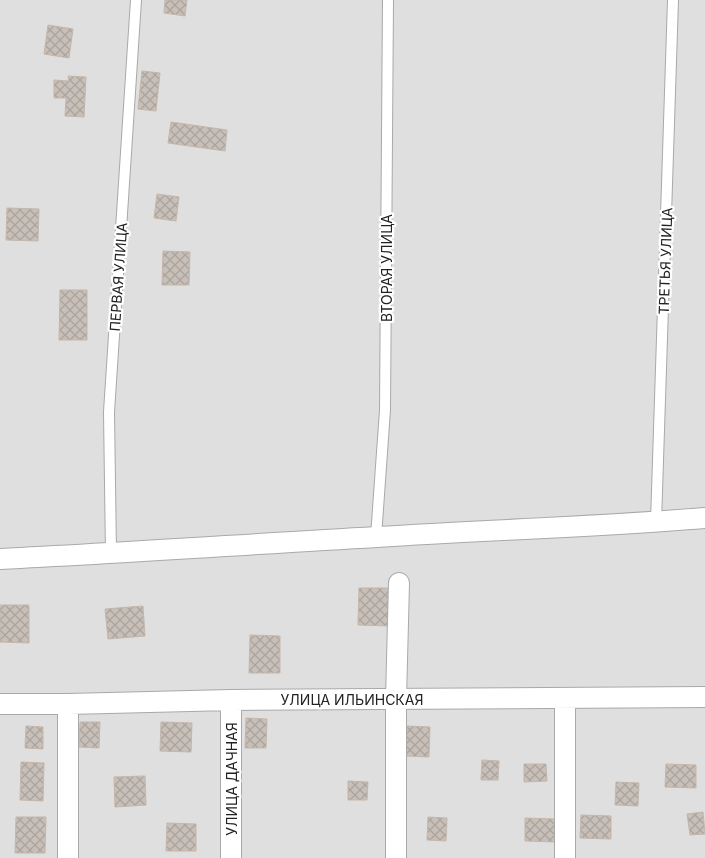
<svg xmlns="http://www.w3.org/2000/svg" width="705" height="858" viewBox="0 0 705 858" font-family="Inter,sans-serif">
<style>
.residential{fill:#e0dfdf}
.building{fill:url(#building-cross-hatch);stroke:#c4b6ab}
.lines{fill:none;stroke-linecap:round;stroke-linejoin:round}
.service-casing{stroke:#a9a9a9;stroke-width:12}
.minor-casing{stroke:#a9a9a9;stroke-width:22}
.service{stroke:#fff;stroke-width:10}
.minor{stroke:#fff;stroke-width:20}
.labels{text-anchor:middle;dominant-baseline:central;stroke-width:4.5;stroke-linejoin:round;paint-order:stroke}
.street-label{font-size:14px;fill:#222;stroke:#fff}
</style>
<defs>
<pattern id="building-cross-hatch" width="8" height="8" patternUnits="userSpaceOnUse" patternTransform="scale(1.25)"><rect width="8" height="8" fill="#c7bfb8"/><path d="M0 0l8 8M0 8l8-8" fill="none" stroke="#aba49e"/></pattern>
</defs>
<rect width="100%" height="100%" fill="#f2efe9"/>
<path class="residential" d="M0 0H705V858H0Z"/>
<path class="building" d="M165 0H187L185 16 164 13Z
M48 25 73 29 69 58 44 54Z
M142 71 160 73 156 111 138 109Z
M68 76 86 77 84 117 65 116 66 98H54V80L69 81Z
M171 122 227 130 225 151 168 143Z
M157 194 179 197 176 221 154 218Z
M7 208 39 209 38 241 6 240Z
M163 251 190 252 189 285H162Z
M60 290H87V340H59Z
M359 588H389V626L358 625Z
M0 605H29V643L0 642Z
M143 606 145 636 108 639 105 609Z
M250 635 280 636V673H249Z
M246 718 267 719 266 748H245Z
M80 722H100L99 748 79 747Z
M161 722 192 723 191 752 160 751Z
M26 726 43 727V749L25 748Z
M407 726 430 727 429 757 406 756Z
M482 760 499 761 498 780H481Z
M21 762 44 763 43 801 20 800Z
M524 764H546L547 781 524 782Z
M666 764 696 765V788L665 787Z
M145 776 146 805 115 807 114 777Z
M348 781 368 782 367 800H348Z
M616 782 639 783 638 806 615 805Z
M703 812 705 834 690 835 687 814Z
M581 815 611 816V839L580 838Z
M16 817H46L45 853H15Z
M428 817 447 818 446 841 427 840Z
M525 818 556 819 555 842 525 841Z
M167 823 196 824V851H166Z"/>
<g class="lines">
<defs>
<path id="service" d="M656 522 673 0
M376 537 385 410 388 0
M111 554 109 412 136 0"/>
<path id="minor" d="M0 559C126 553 251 544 377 537 486 530 596 527 705 518
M231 700V858
M0 704H68L231 700 705 697
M68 858V704
M396 858V699L399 583
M565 858V699"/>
</defs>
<use href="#service" class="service-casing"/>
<use href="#minor" class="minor-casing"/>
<use href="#service" class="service"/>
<use href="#minor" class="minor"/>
</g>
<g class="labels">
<g class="street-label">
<text transform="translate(665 261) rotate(-88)">ТРЕТЬЯ УЛИЦА</text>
<text transform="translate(386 268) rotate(-90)">ВТОРАЯ УЛИЦА</text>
<text transform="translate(118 277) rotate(-86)">ПЕРВАЯ УЛИЦА</text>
<text x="352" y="699">УЛИЦА ИЛЬИНСКАЯ</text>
<text transform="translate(231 779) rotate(-90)">УЛИЦА ДАЧНАЯ</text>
</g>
</g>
</svg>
